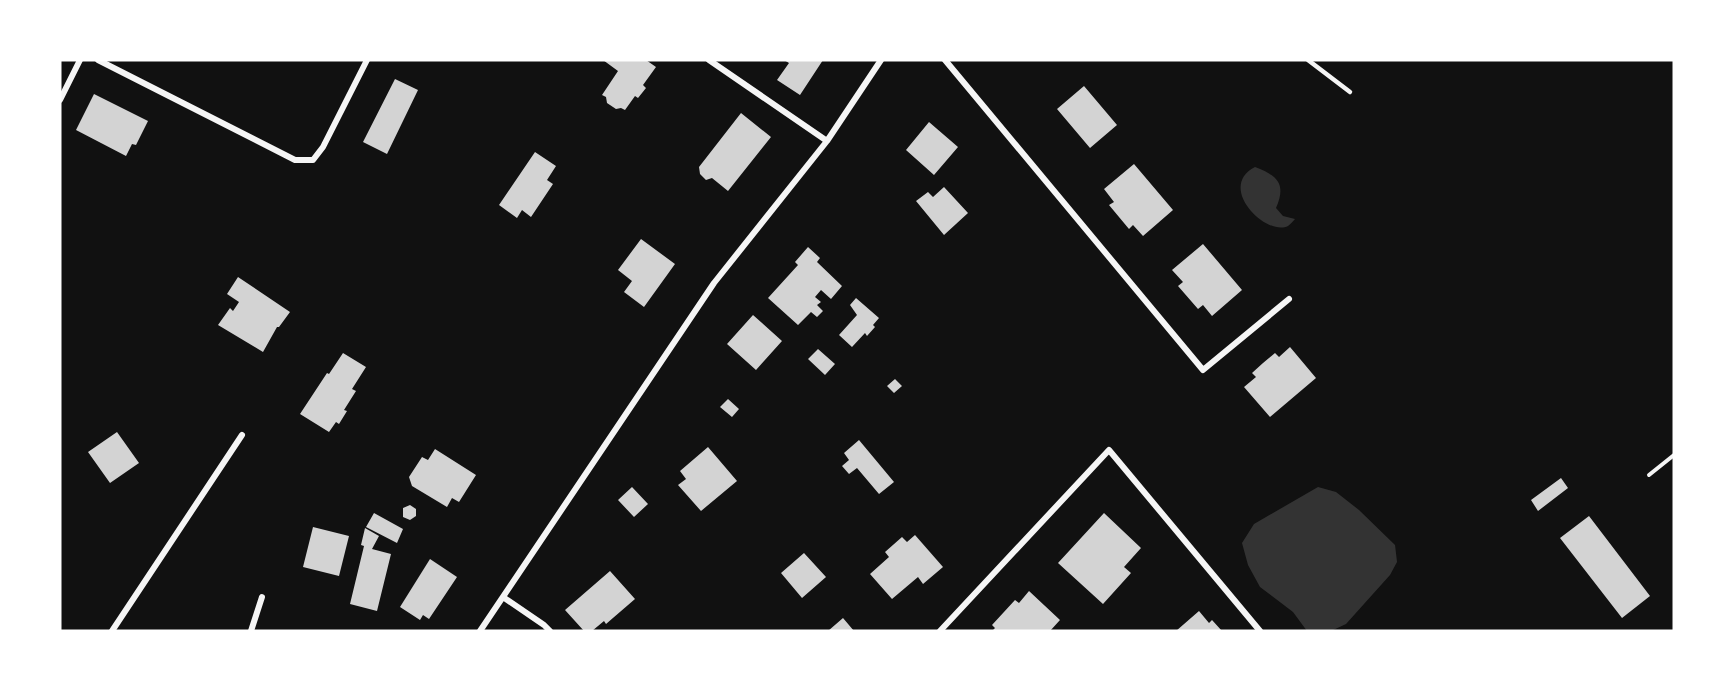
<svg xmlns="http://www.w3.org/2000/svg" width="1734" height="691" viewBox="0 0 1734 691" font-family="'Titillium Web',sans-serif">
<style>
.water{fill:#333}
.building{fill:#d3d3d3}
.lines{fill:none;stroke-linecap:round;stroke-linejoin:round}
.path{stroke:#f5f5f5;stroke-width:4}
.service{stroke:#f5f5f5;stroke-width:4.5}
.minor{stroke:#f5f5f5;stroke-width:6}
</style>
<rect width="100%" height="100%" fill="#111"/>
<path class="water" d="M1255 167C1279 176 1286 185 1276 208L1283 216 1295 219C1293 221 1291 224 1288 226 1266 237 1216 187 1255 167Z
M1318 487 1336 492 1359 510 1395 545 1397 562 1390 575 1346 624 1331 631H1307L1293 612 1260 587 1248 565 1242 543 1254 524Z"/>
<path class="building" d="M603 60H646L656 67 643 85 646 88 638 98 635 96 625 110 621 108 616 109 607 103 606 97 602 95 618 71Z
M784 60H823L800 95 777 80 789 63Z
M395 79 418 90 387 154 363 142Z
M1084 86 1117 125 1090 148 1057 109Z
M94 94 148 121 136 145 132 144 126 156 76 130Z
M741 113 771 137 728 191 712 178 706 180 700 174 699 167Z
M929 122 958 147 934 175 906 150Z
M535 152 556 166 547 180 553 184 531 217 522 210 517 218 499 205Z
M1134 164 1173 210 1143 236 1133 225 1129 229 1109 205 1114 202 1104 189Z
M944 187 968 213 944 235 916 201 928 192 933 197Z
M641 239 675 264 644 307 624 292 632 281 618 270Z
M1203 244 1242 290 1212 316 1203 305 1198 309 1178 286 1183 282 1172 270Z
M808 247 820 258 817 262 842 286 831 299 821 290 815 297 821 302 817 305 823 311 817 317 811 312 798 325 768 298 798 265 795 262Z
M238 277 290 312 279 327H277L263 352 218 325 230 308 233 311 239 302 227 294Z
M856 298 879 318 873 325 875 327 867 336 865 333 852 347 839 335 857 315 850 305Z
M753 315 782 341 756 370 727 344Z
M1290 347 1316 378 1270 417 1244 387 1256 377 1252 373 1263 363 1275 353 1279 357Z
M818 349 835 364 825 375 808 359Z
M343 353 366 367 352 389 356 391 344 410 347 411 339 424 336 422 329 432 300 414 327 373 329 374Z
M895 379 902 386 894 393 887 386Z
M728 399 739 409 732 417 720 407Z
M117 432 139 463 110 483 88 452Z
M859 440 894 482 879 494 857 468 849 474 842 466 849 460 844 453Z
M708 447 737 481 701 511 678 485 686 479 680 471Z
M435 449 476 475 459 502 452 498 447 507 412 486 409 477 422 457 428 460Z
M1561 478 1568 488 1538 511 1531 500Z
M632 487 648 504 634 517 618 500Z
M410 505 416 509V516L410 520 403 517V508Z
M374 513 403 529 397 543 366 527Z
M1104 513 1141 548 1124 567 1131 573 1103 604 1058 563Z
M1589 516 1650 596 1622 618 1560 538Z
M313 527 349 536 339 576 303 567Z
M365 528 379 536 372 549 391 554 377 611 350 604 364 546 361 545Z
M915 535 943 567 923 584 918 577 892 599 870 574 889 557 885 552 902 537 907 542Z
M804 553 826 577 802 598 781 573Z
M430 559 457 577 429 619 423 615 420 620 400 607Z
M610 571 635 599 606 624 604 621 592 631H584L565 610Z
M1029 591 1060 620 1050 631H992L995 628 992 625 1015 600 1019 603Z
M1199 611 1209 623 1212 620 1222 631H1176Z
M843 618 854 631H828Z"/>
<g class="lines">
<path class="path" d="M1649 475 1674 455"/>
<path class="service" d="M1308 60 1350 92"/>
<path class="minor" d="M98 60 295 160H313L323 147 367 60
M709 60 827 141
M945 60 1203 370 1289 299
M60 100 80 60
M503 597 544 625 550 631
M112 631 242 435
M251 631 262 597
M480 631 714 283 827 141 881 60
M940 631 1109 450 1260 631"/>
</g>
<rect width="1734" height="691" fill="none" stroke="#ffffff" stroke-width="123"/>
</svg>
